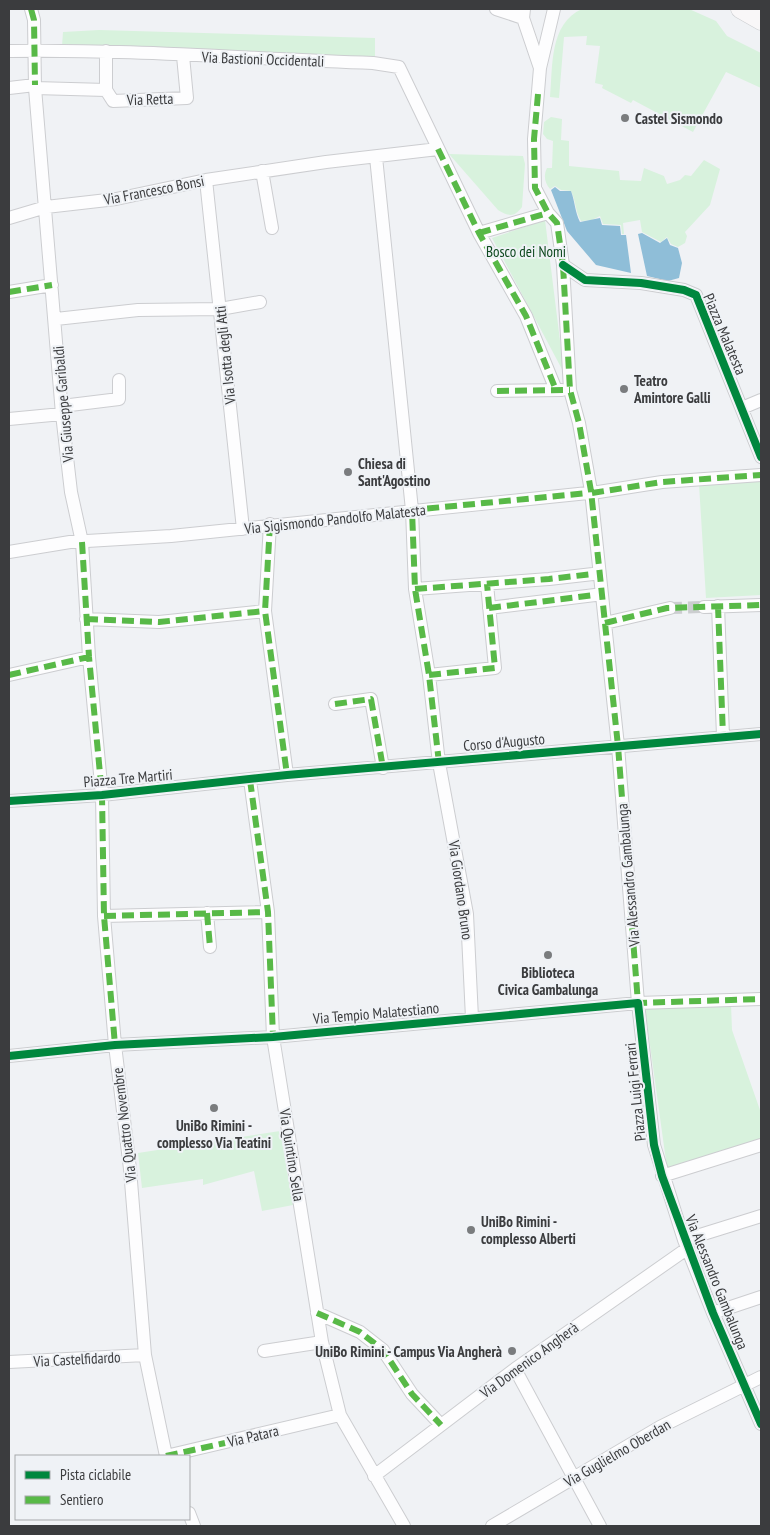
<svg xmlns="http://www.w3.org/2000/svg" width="770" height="1535" viewBox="0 0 770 1535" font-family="'PT Sans Narrow',sans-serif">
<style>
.green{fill:#d8f2dd}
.water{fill:#8fbed8}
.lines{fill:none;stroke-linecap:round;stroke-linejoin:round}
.street-tunnel{stroke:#ccced0;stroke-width:12;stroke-dasharray:12 6;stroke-linecap:butt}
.street-casing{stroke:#cccdd0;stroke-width:14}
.secondary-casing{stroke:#cccdd0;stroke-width:19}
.street{stroke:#fdfdfe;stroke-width:12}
.secondary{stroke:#f9f7f8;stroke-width:18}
.quiet{stroke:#58b947;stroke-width:6;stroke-dasharray:12 6;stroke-linecap:butt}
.cycleway-casing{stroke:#eff2f6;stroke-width:11}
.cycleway{stroke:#00873e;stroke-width:8}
.poi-dot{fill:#7a7c7e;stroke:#eff2f6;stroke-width:2}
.labels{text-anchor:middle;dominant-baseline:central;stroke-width:4;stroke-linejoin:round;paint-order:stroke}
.street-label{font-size:15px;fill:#3b3c3e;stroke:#eff2f6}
.poi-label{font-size:15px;font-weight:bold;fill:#3b3c3e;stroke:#eff2f6;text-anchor:start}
.park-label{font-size:15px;fill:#0e491f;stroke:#eff2f6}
</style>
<rect width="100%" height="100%" fill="#f0f2f5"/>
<path class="green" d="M582 9H689L716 21 727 36 761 53V88L726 72 693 132 633 100 631 103 602 88 603 85 595 83 600 46 586 45 587 36 564 37 559 98 550 97C553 66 549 24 582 9Z
M99 30 375 38V59L62 46 63 32Z
M551 117 562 119 561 140 569 141V166L619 171 620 180 641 181 644 168 664 176 667 184 680 180 685 175 691 176 704 160 720 169 710 205 685 232 687 236 685 243 678 247 671 244 667 237 661 242 642 232 640 220 623 223 624 234H622L621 225 603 224 600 216 592 220 581 221C575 211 576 201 571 191L561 190 555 186 550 189C545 183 543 176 547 168H552L553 141 547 139 543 134 544 122Z
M449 154 523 156 525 164 522 207C514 218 508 216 498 210Z
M545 220 564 373 492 238Z
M761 479V595L706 598 699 484Z
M731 1004 732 1030 761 1113V1141L667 1168 645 1009Z
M280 1131 293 1205 262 1211 254 1171 203 1185V1179L142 1188 138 1153Z"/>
<path class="water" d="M555 187 560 191H571C575 202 575 212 580 222L600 218 602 225 620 226 621 235H626L631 273 596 265 567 231 551 190Z
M642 233 660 243 667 238 670 245 678 248 682 263 679 278 668 281 647 276 638 234Z"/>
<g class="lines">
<path class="street-tunnel" d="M670 608 704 607"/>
<defs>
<path id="street" d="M31 9 34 20 35 88 62 414 71 492 82 542 89 657 102 795 104 916 115 1045 130 1169 145 1355 166 1456
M496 9 523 18
M524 9 523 18 540 68
M554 9 540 68 534 139 535 188 548 213 557 223 563 265 570 390 579 423 591 491 618 746 638 1003 654 1145 684 1240 713 1313 761 1424
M9 51C130 49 252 59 373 63L399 67 479 233 526 316 556 390
M106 51V90L113 101 187 98 183 56
M9 88 35 85
M35 88 106 90
M376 157 412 510 415 589 429 675 439 763 467 914 472 1018
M262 171 272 228
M206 180 243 529
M9 218 46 207 116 199 206 180 326 162 438 149
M479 233 548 213
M563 265 585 280 641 283 684 290 696 295 761 457
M9 292 52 285
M56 319 138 310 220 309 260 302
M497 391 562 390
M62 406 119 399V380
M742 408 761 400
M9 419 62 414
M592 493 662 482 761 475
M270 524 265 611 287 775
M9 552 70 542 171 536 588 493
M415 589 549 579 593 574
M718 606 723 736
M704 607 761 605
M489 608 595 595
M86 619 159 622 265 611
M605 623 670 608
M9 675 89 657
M429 675 495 668 487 584
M335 704 371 699 383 768
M250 780 268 912 273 1037 322 1342 340 1415 404 1526
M9 801 102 795 287 775 761 734
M207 913 210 947
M104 916 268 912
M9 1056 115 1045 273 1037 638 1003 761 999
M662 1176 761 1145
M684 1240 761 1216
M317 1313 360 1332 383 1350 412 1394 441 1425
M713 1313 761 1297
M264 1351 322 1342
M9 1362 145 1355
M515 1369 600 1526
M166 1456 340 1415
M374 1476 515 1369 688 1248
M189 1513 194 1526
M492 1526 660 1427 761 1377"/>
<path id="secondary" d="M740 9 761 21"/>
</defs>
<use href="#street" class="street-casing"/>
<use href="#secondary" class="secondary-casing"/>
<use href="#street" class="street"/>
<use href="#secondary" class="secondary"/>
<path class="quiet" d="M31 9 34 20 35 85
M538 94 534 139 535 188 548 213 557 223 563 265 570 390 579 423 591 491 618 746 638 1003 761 999
M438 149 479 233 526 316 556 390
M479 233 548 213
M9 292 52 285
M497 391 570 390
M592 493 662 482 761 475
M270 524 265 611 287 775
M82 542 89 657 102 795 104 916 115 1045
M415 589 549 579 593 574
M718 606 723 736
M489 608 595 595
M86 619 159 622 265 611
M605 623 667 608 761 605
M9 675 89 657
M429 675 495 668 487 584
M335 704 371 699 383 768
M439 763 429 675 415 589 412 510 588 493
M250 780 268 912 273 1037
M207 913 210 947
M104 916 268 912
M317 1313 360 1332 383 1350 412 1394 441 1425
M166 1456 225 1443"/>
<defs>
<path id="cycleway" d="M563 265 585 280 641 283 684 290 696 295 761 457
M9 801 102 795 287 775 761 734
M9 1056 115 1045 273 1037 638 1003 654 1145 662 1176 713 1313 761 1424"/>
</defs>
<use href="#cycleway" class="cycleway-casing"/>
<use href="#cycleway" class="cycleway"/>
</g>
<g class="poi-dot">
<circle cx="625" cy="118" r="5"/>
<circle cx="624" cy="389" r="5"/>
<circle cx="348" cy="472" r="5"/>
<circle cx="548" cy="955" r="5"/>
<circle cx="214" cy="1108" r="5"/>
<circle cx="471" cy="1230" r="5"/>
<circle cx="512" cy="1351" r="5"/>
</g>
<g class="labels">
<g class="street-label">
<text transform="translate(263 59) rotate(2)">Via Bastioni Occidentali</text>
<text transform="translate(150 99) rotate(-2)">Via Retta</text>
<text transform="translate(154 190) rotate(-11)">Via Francesco Bonsi</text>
<text transform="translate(725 334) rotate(67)">Piazza Malatesta</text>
<text transform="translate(225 355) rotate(-96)">Via Isotta degli Atti</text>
<text transform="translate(63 404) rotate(-95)">Via Giuseppe Garibaldi</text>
<text transform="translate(335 519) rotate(-6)">Via Sigismondo Pandolfo Malatesta</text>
<text transform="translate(504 742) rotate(-5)">Corso d'Augusto</text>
<text transform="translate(128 778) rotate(-5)">Piazza Tre Martiri</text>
<text transform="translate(628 875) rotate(-95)">Via Alessandro Gambalunga</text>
<text transform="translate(461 890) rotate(82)">Via Giordano Bruno</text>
<text transform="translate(376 1013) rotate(-5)">Via Tempio Malatestiano</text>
<text transform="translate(635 1092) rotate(-96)">Piazza Luigi Ferrari</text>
<text transform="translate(124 1125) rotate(-97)">Via Quattro Novembre</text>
<text transform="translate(292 1155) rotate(81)">Via Quintino Sella</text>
<text transform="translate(717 1282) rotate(68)">Via Alessandro Gambalunga</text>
<text transform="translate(77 1359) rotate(-3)">Via Castelfidardo</text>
<text transform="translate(529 1360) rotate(-36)">Via Domenico Angherà</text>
<text transform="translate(253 1436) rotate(-13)">Via Patara</text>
<text transform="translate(617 1453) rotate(-30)">Via Guglielmo Oberdan</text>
</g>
<g class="poi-label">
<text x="635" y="118">Castel Sismondo</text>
<text x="634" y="380">Teatro<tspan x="634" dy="17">Amintore Galli</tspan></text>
<text x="358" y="463">Chiesa di<tspan x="358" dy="17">Sant'Agostino</tspan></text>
<text x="548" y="972" text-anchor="middle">Biblioteca<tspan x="548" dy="17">Civica Gambalunga</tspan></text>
<text x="214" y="1125" text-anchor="middle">UniBo Rimini -<tspan x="214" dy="17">complesso Via Teatini</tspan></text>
<text x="481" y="1221">UniBo Rimini -<tspan x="481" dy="17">complesso Alberti</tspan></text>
<text x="502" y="1351" text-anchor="end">UniBo Rimini - Campus Via Angherà</text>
</g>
<g class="park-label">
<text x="526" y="251">Bosco dei Nomi</text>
</g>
</g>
<rect width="770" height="1535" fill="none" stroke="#3b3c3e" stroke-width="20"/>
<rect x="15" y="1455" width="175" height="65" fill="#eff2f6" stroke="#a7a9ac"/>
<rect x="25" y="1471" width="25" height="8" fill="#00873e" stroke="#a7a9ac"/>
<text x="60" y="1480" font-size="15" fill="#3b3c3e">Pista ciclabile</text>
<rect x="25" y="1496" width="25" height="8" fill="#58b947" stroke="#a7a9ac"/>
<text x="60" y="1505" font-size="15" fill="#3b3c3e">Sentiero</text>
</svg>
